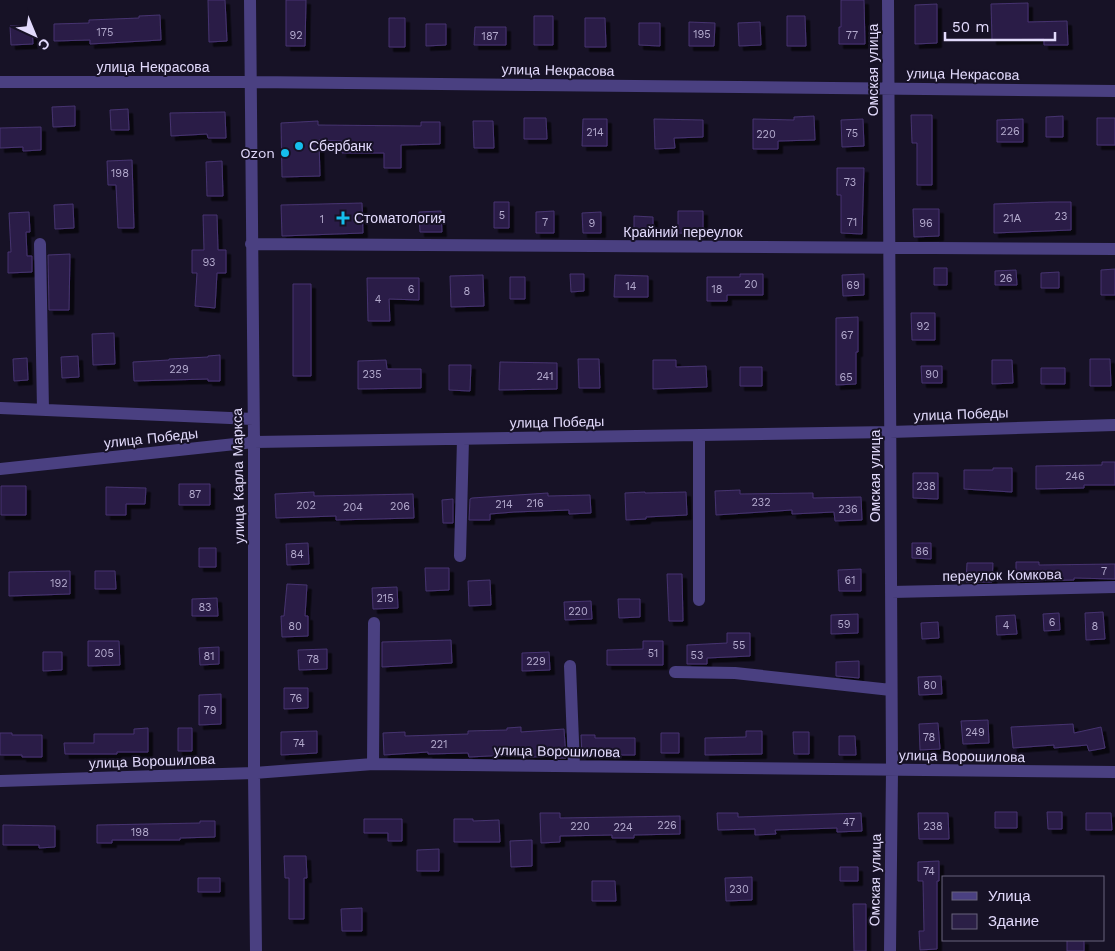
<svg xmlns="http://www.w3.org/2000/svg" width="1115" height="951" viewBox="0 0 1115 951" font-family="'Work Sans',sans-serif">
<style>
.building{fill:#2b1f46;stroke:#463370;filter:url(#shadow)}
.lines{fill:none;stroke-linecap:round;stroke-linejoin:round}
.minor{stroke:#4a4081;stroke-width:12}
.poi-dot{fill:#15beec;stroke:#171226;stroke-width:2}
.labels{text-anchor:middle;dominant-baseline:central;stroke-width:4;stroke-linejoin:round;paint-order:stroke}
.number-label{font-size:11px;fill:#b4abce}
.street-label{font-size:14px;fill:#e2dafc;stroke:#171226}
.poi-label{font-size:14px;fill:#e2dafc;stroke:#171226;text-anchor:start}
</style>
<defs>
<filter id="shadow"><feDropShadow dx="4.5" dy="4.5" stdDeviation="0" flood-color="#0009"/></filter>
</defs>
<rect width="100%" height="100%" fill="#171226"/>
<path class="building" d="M208 0H225L227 41 209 42Z
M286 0H306L305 46H286Z
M841 0H864L865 44H839V27H841Z
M1028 3V22L1067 21 1068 45H1044V39L992 40 991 4Z
M937 4V43L915 44V5Z
M160 15 161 40 90 44V40L54 41V24L89 23V20L139 18V16Z
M534 16H553V45H534Z
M787 16H805L806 46H787Z
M389 18H405V47H389Z
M585 18H605L606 47H585Z
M689 22 715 23 714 46H689Z
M760 22 761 45 739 46 738 23Z
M639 23H660V46L639 45Z
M426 24H446V45L426 46Z
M32 25 33 44 11 45 10 26Z
M475 27H506V45H474Z
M75 106V126L53 127 52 107Z
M128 109 129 130H111L110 110Z
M225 112 226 138H208L207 134 171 136 170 113Z
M911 115H932V185H917V143H912Z
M814 116 815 140 778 141V149H753V119L794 120V117Z
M1063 116V137H1046V117Z
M524 118H546L547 139H524Z
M1097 118H1115V145H1097Z
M583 119H607V146H582Z
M654 119 703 120V137L674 138 675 148 655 149Z
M863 119 864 146 842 147 841 120Z
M1023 119V142H997V120Z
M318 121V125L421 126V122H440V144L401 145V168H384V153H342V141L319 140 320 176 282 177 281 123Z
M473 121H493L494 148H474Z
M41 127V150L23 151V147L0 148V128Z
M132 160 134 228H118L116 185H108L107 161Z
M222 161 223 196H207L206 162Z
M837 168H864L862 234 841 233V195H837Z
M494 202H509V228H494Z
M1050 202H1071V230L994 233V204Z
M362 203 363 233 282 236 281 205Z
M73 204 74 228 55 229 54 205Z
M913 209H939V236L914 237Z
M441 211 442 232H420L419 212Z
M554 211V233H536V212Z
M678 211H703V234L678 233Z
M29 212 30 232H26L27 256H32V272L8 273V252H11L9 213Z
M601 212V233H583L582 213Z
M203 215H217L218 250H226V273H217L215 308 195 306 197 273H192V250H204Z
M634 216 653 217V233H634Z
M70 254 69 310H49L48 255Z
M934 268H947V285H934Z
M1115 269V295H1101V270Z
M1016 270 1017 285H995V271Z
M1059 272V288H1041V273Z
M570 274H584V291L571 292Z
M740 274H763V295H727V301H707V277H740Z
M864 274V295L843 296 842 275Z
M483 275 484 306 451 307 450 276Z
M615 275 648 276V297H614Z
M510 277H525V299H510Z
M367 278H419V300L389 299 390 321H368Z
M293 284H311V376H293Z
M911 313H935V340H912Z
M858 317V352H856V384L836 385V318Z
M114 333 115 364 93 365 92 334Z
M220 355V381H208V379L134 381 133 362 169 360V359L208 357V356Z
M78 356 79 377 62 378 61 357Z
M27 358 28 380 14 381 13 359Z
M578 359H599L600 388H579Z
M1090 359H1110L1111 386H1090Z
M386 360 387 369H421V388L358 389V361Z
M653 360H676V367L706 366 707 387 653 389Z
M992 360H1012L1013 383 992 384Z
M500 362 557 363V389L499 390Z
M449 365H471L470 391 449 390Z
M921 366H942V383H922Z
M740 367H762V386H740Z
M1041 368H1065V384H1041Z
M1102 462H1115V485H1084V488L1036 489V466L1102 465Z
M993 468H1012V492L964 489V470H993Z
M913 473H938V499L913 498Z
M179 484H210V505H179Z
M1 486H26V515H1Z
M106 487 146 488 145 504H126V515H106Z
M740 490V494L813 493V498L861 497 862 520 835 521 834 512 792 514V510L716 515 715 491Z
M314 492V496L413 494 414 518 336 520V516L276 518 275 494Z
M645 492V493L686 492 687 515 646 517V519L626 520 625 493Z
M548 493V496L590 495 591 513 569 514V510L514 512 490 514V520H469L470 499 472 498Z
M453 499V523H443L442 500Z
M308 543 309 564 287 565 286 544Z
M912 543H931V559L912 558Z
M199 548H216V567H199Z
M1016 562H1039V565L1115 564V579L1074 578V580L1016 581Z
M967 563H993L992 582H966Z
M425 568H449V590L426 591Z
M861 569V591H839L838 570Z
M70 571V594L9 596V572Z
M95 571H115L116 589H95Z
M667 574H682L683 621H669Z
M490 580 491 605 469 606 468 581Z
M287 584 307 585 305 616H308V636L282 637 281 616H284Z
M397 587 398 608 373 609 372 588Z
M217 598 218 616H192V599Z
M618 599H640V617L619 618Z
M591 601 592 619 565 620 564 602Z
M1103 612 1105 639 1086 640 1085 613Z
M1059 613 1060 630 1044 631 1043 614Z
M858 614V633L831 634V615Z
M1015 615 1017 634 997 635 996 616Z
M938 622 939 638 922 639 921 623Z
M727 633H750V656L707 658V664H687V645L727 643Z
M451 640 452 663 382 667V642Z
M88 641H119L120 665 88 666Z
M643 641H663V665H607V650L643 649Z
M219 647V664L200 665 199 648Z
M327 649V669L299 670 298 650Z
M43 652H62V670L43 671Z
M549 652 550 670 522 671V653Z
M859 661V678L836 676V662Z
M941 676 942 694 919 695 918 677Z
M284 688H308V708L284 709Z
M221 694V724L199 725V695Z
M988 720 989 743 963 744 961 721Z
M938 723 940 749 920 750 919 724Z
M1073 724 1074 733 1101 727 1105 748 1089 751 1087 745 1054 748V745L1013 748 1011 727Z
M521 727V732L564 729 566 758H556V756L530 757V754L469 757 468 753 428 754V752L384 755 383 733 405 732V736L468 734V731L507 730V728Z
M148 728V752H117V754H65L64 743H94V734H134V729Z
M178 728H192V751H178Z
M317 731V753L281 755V732Z
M746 731H762V754L705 755V738L746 737Z
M793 732H809V754H794Z
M0 733H12V735H42V757H22V755H0Z
M661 733H679V753H661Z
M581 735H595V738H635V755H582Z
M839 736H855L856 755H839Z
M995 812H1017V828H995Z
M1047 812H1062V829H1048Z
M540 813H560V818L680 816V834L634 835V838H612V835L560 836V842L541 843Z
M717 813H738V817L861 813 862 831 837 832V828L775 830 776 834 755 835V829L718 830Z
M918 813H948L949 839H919Z
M1086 813H1111L1112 830H1086Z
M364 819H402V841H388V833H364Z
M454 819H473V821L499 820 500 842H454Z
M200 821H215V837L180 838V840H112V843H97V825L200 823Z
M3 825 55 826V847L39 848V845H3Z
M532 840V866L511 867 510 841Z
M439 849V871H417V850Z
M284 856H306L307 878H304V919H289V878H285Z
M939 861V881H937V949L920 950 919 931H924L923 881H918V862Z
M840 867H858V881H840Z
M752 877V900L726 901 725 878Z
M198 878H220V892H198Z
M592 881H615L616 901H592Z
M853 904H866V951H854Z
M362 908V931H342L341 909Z
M1067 940H1084V951H1067Z"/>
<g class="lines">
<path class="minor" d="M250 0 254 442V773L256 951
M888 0 892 770 890 951
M0 82H250L1115 91
M40 244 43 410
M251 244 1115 249
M0 408 253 419
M0 469 254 442 890 432 1115 425
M460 556 463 439
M891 592 1115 587
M699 600V435
M570 666 574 766
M675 672 735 673 891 690
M373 764 374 623
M0 781 254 773 373 764 1115 772"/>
</g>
<g class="poi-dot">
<circle cx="299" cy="146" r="5"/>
<circle cx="285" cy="153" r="5"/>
<path d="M340.5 210.5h5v5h5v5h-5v5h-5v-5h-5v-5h5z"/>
</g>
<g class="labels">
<g class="number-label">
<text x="105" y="32">175</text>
<text x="702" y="34">195</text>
<text x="296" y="35">92</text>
<text x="852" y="35">77</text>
<text x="490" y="36">187</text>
<text x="1010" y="131">226</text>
<text x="595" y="132">214</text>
<text x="852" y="133">75</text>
<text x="766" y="134">220</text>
<text x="120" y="173">198</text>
<text x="850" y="182">73</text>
<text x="502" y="215">5</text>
<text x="1061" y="216">23</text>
<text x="1012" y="218">21А</text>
<text x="322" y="219">1</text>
<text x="545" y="222">7</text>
<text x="852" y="222">71</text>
<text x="592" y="223">9</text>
<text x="926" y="223">96</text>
<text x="209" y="262">93</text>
<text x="1006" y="278">26</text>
<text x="751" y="284">20</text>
<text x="853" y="285">69</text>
<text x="631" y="286">14</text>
<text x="411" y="289">6</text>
<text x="717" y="289">18</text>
<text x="467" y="291">8</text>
<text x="378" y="299">4</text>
<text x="923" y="326">92</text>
<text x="847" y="335">67</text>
<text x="179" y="369">229</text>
<text x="372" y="374">235</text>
<text x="932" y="374">90</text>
<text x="545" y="376">241</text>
<text x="846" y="377">65</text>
<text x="1075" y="476">246</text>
<text x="926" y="486">238</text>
<text x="195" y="494">87</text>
<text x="761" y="502">232</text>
<text x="535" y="503">216</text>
<text x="504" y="504">214</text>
<text x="306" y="505">202</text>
<text x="400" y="506">206</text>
<text x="353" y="507">204</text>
<text x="848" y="509">236</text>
<text x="922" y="551">86</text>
<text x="297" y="554">84</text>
<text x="1104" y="571">7</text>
<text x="850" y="580">61</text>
<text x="59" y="583">192</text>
<text x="385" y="598">215</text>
<text x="205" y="607">83</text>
<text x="578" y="611">220</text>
<text x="1052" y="622">6</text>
<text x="844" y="624">59</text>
<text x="1006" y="625">4</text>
<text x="295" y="626">80</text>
<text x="1095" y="626">8</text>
<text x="739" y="645">55</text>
<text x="104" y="653">205</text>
<text x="653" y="653">51</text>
<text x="697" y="655">53</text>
<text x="209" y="656">81</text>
<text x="313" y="659">78</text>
<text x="536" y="661">229</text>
<text x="930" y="685">80</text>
<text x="296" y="698">76</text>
<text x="210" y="710">79</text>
<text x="975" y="732">249</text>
<text x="929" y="737">78</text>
<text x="299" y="743">74</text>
<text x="439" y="744">221</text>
<text x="849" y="822">47</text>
<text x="667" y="825">226</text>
<text x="580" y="826">220</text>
<text x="933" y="826">238</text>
<text x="623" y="827">224</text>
<text x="140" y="832">198</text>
<text x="929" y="871">74</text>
<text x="739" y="889">230</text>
</g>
<g class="street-label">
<text x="153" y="67">улица Некрасова</text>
<text transform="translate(558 70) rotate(1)">улица Некрасова</text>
<text transform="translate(873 70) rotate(-90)">Омская улица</text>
<text transform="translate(963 74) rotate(1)">улица Некрасова</text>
<text x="683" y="232">Крайний переулок</text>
<text transform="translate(961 414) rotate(-2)">улица Победы</text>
<text transform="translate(557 422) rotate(-1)">улица Победы</text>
<text transform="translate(151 438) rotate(-6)">улица Победы</text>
<text transform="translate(238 476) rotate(-91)">улица Карла Маркса</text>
<text transform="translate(875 476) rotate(-90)">Омская улица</text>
<text transform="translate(1002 575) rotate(-1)">переулок Комкова</text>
<text transform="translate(557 751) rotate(1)">улица Ворошилова</text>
<text transform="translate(962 756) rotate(1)">улица Ворошилова</text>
<text transform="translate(152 761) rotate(-2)">улица Ворошилова</text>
<text transform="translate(875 880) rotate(-89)">Омская улица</text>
</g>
<g class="poi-label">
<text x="309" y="146">Сбербанк</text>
<text x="275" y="153" text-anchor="end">Ozon</text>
<text x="354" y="218">Стоматология</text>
</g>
</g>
<rect x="942" y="876" width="162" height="65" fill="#171226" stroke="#68627c"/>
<rect x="952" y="892" width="25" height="8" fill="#4a4081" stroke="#68627c"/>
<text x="988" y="901" font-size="15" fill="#e2dafc">Улица</text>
<rect x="952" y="914" width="25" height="15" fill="#2b1f46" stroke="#68627c"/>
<text x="988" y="926" font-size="15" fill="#e2dafc">Здание</text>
<g transform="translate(35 35) rotate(136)" stroke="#171226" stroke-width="4" paint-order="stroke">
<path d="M0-4L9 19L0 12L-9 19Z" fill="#e2dafc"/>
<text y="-8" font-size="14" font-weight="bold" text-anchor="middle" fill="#e2dafc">С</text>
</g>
<path d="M945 32v8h110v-8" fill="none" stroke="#e2dafc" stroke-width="2.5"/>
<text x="952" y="32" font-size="15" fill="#e2dafc" stroke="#171226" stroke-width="4" paint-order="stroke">50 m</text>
</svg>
